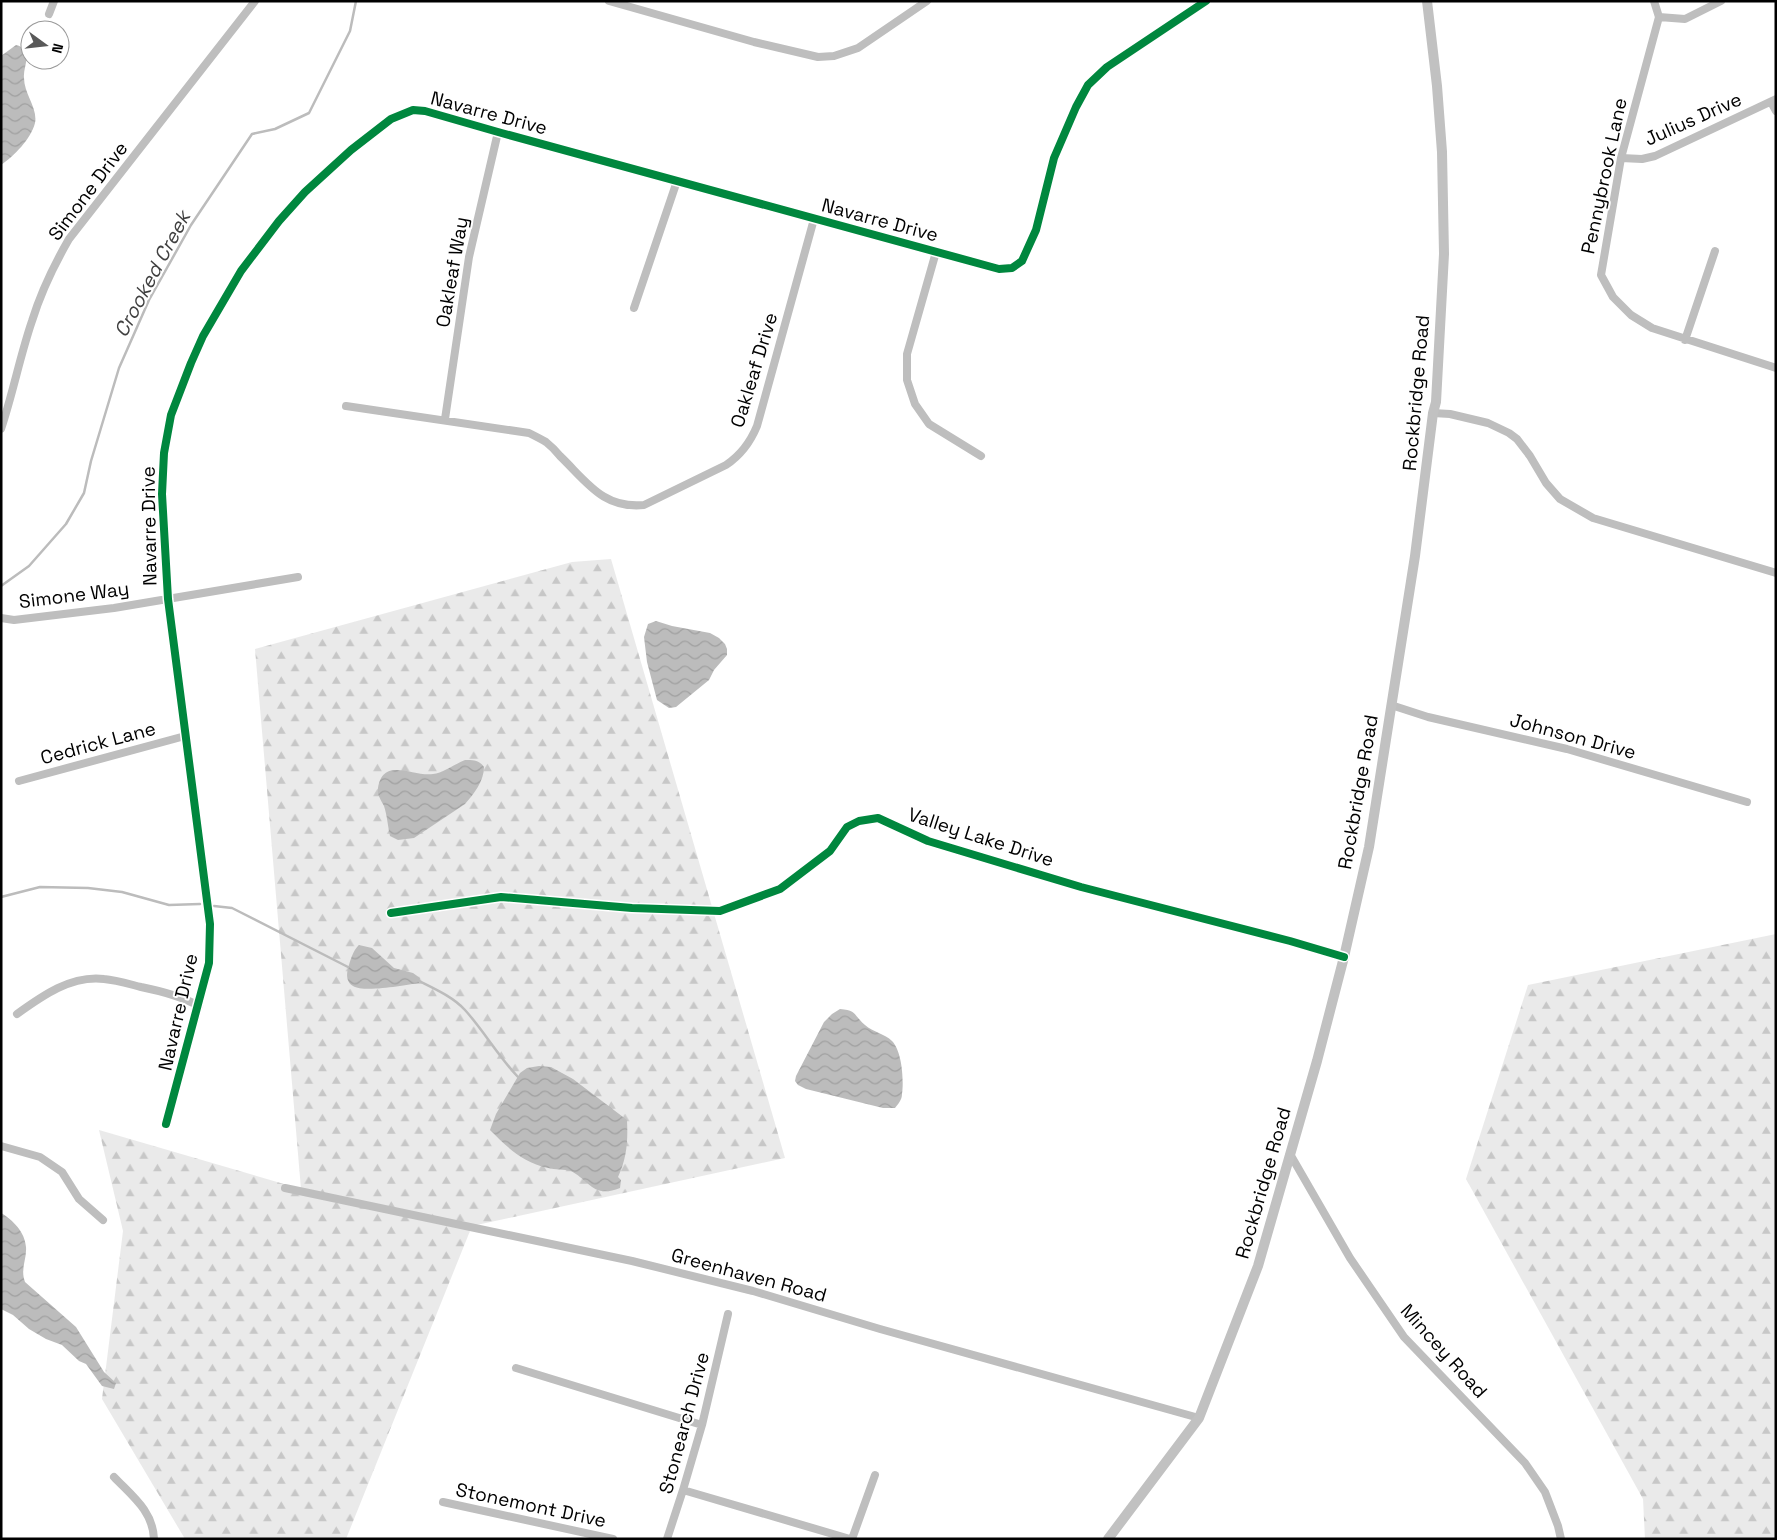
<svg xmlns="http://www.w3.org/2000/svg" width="1777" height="1540" viewBox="0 0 1777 1540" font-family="'Space Grotesk',sans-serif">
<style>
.forest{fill:url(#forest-firs)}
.water{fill:url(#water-waves)}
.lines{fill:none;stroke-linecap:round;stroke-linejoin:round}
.stream{stroke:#bcbcbc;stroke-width:2.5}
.minor{stroke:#bebebe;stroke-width:8}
.secondary{stroke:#c1c1c1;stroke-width:10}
.cycleway-casing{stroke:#fff;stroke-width:11}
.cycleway{stroke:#00873e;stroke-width:8}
.labels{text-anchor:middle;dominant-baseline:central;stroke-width:4;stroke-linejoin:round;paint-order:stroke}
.street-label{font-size:19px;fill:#000;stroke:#fff}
.water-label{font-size:20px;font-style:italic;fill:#404040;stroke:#fff}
</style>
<defs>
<pattern id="forest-firs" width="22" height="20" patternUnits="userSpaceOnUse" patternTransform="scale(1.25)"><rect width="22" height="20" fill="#eaeaea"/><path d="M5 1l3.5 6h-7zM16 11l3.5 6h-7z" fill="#c7c7c7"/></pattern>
<pattern id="water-waves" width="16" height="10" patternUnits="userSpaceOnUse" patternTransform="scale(1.25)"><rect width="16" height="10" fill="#bcbcbc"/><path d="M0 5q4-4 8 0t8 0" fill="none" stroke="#a0a0a0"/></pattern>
</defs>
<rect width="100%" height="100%" fill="#fff"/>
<path class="forest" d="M611 559 785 1158 472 1226 346 1539H185L102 1399 123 1231 99 1130 301 1189 255 649 572 562Z
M1776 934V1539H1645L1643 1499 1466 1179 1528 985Z"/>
<path class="water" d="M16 45C20 46 22 47 25 51 29 60 23 69 24 78 24 94 38 108 35 123 31 139 14 156 1 165V56Z
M656 621 672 626 710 633 719 638 725 644 727 649V655L714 670 709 680 676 707 669 708 657 700 647 662 644 637 648 624Z
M465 760C474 760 479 760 484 767 484 781 474 794 465 804L414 838 398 840 390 836C388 827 387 815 384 806 381 800 377 795 378 788 383 756 413 777 433 774 443 773 455 764 465 760Z
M359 945 372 948 394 968 413 973 420 978 419 983C405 985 364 993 353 986 347 983 346 975 348 969 350 961 353 950 359 945Z
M840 1009C857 1010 854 1016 865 1025 873 1032 885 1034 892 1041 902 1051 904 1080 902 1094 902 1100 898 1104 895 1108H883L806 1089 798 1085 795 1081 796 1076 824 1022 832 1014Z
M539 1066 551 1067 573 1079 627 1120C628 1141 627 1158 618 1177L621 1180 620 1188C593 1199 589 1180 571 1171 564 1169 555 1170 548 1168 522 1162 508 1148 490 1130L496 1114 520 1073 527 1068Z
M1 1213C13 1220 25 1232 26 1247 27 1259 20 1269 25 1282L76 1327 104 1372 116 1383 114 1389 102 1386 86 1364 79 1361 62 1345 46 1339 29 1329 13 1315 1 1309Z"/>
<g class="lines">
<path class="stream" d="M1 586 29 566 66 524 84 493 91 461 119 368 149 300 191 225 252 134 275 129 309 113 350 31 356 1
M1 897 40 887 88 888 122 892 169 905 200 904
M214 906 232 908 348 967
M419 981C435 989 453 997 465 1010 484 1031 498 1056 518 1077"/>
<path class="minor" d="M609 1 754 42 818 57 834 56 858 48 927 1
M1654 1 1659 17 1621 158 1601 275 1613 297 1631 315 1652 328 1776 368
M49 14 54 1
M1659 17 1685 19 1721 1
M1771 102 1776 111
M1621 158 1642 159 1655 156 1776 99
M936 252 907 354V380L915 404 929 424 981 456
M634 308 677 181
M1685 340 1715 251
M346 406 529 433C535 436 541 439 546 442 551 446 556 451 560 456 587 482 603 509 644 505L726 465C741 455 750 443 757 426L814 219
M1433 413 1450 414 1488 423 1509 433 1517 439 1530 456 1546 483 1560 499 1593 518 1776 573
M445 419 469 257 498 132
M1 429C13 393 20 356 32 321 41 292 54 265 69 239L255 1
M1 618 14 620 114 608 298 577
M1391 705 1428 717 1567 749 1747 802
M19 781 185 736
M391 913 501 897 632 908 720 911 780 889 830 851 847 827 859 821 878 818 928 841 1081 887 1290 941 1344 957
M17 1014C42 996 71 975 104 979 116 980 129 984 141 987 161 991 181 996 199 1006
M166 1124 209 963 210 924 168 599 162 494 164 453 171 415 191 363 203 336 241 271 279 221 305 192 351 150 391 119 413 110 425 111 498 132 999 269 1012 268 1022 261 1036 230 1054 158 1076 107 1088 85 1107 67 1206 1
M1 1146 40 1157 62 1172 79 1199 103 1220
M1290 1154 1350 1258 1404 1337 1525 1463 1545 1492 1558 1526 1561 1539
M285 1188 632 1261 753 1291 880 1329 1199 1418
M516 1368 702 1425
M114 1477C132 1496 153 1511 154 1539
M683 1490 850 1539
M443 1502 613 1539
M667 1539 683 1490 702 1425 728 1314
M852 1539 875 1475"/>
<path class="secondary" d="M1108 1539 1199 1418 1258 1266 1317 1061 1344 957 1369 847 1415 556 1433 413 1436 402 1444 254 1442 152 1437 86 1427 1"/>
<defs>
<path id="cycleway" d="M391 913 501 897 632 908 720 911 780 889 830 851 847 827 859 821 878 818 928 841 1081 887 1290 941 1344 957
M166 1124 209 963 210 924 168 599 162 494 164 453 171 415 191 363 203 336 241 271 279 221 305 192 351 150 391 119 413 110 425 111 498 132 999 269 1012 268 1022 261 1036 230 1054 158 1076 107 1088 85 1107 67 1206 1"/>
</defs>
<use href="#cycleway" class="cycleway-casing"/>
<use href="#cycleway" class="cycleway"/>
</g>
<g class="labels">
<g class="street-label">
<text transform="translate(489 113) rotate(15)">Navarre Drive</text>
<text transform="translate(1693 119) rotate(-24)">Julius Drive</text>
<text transform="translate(1604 176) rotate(-78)">Pennybrook Lane</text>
<text transform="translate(88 191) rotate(-53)">Simone Drive</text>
<text transform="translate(880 220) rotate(15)">Navarre Drive</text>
<text transform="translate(452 272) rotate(-80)">Oakleaf Way</text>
<text transform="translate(754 370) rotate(-73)">Oakleaf Drive</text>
<text transform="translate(1416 393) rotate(-85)">Rockbridge Road</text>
<text transform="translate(149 526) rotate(-91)">Navarre Drive</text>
<text transform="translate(74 595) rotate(-7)">Simone Way</text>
<text transform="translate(1573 736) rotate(15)">Johnson Drive</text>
<text transform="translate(98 743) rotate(-15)">Cedrick Lane</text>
<text transform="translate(1358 792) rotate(-80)">Rockbridge Road</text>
<text transform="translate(981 837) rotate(18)">Valley Lake Drive</text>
<text transform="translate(178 1012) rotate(-77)">Navarre Drive</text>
<text transform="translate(1263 1183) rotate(-74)">Rockbridge Road</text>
<text transform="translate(749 1275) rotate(15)">Greenhaven Road</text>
<text transform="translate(1444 1351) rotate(48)">Mincey Road</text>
<text transform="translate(684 1423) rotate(-75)">Stonearch Drive</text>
<text transform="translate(531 1505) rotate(12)">Stonemont Drive</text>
</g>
<g class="water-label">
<text transform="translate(152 274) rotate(-62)">Crooked Creek</text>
</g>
</g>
<rect width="1777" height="1540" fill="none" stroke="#000000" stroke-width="5"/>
<g transform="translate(45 45) rotate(105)"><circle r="24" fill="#ffffff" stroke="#999999"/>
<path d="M0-4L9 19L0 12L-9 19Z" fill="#595959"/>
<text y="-8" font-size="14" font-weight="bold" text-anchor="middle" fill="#000000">N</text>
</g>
</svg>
